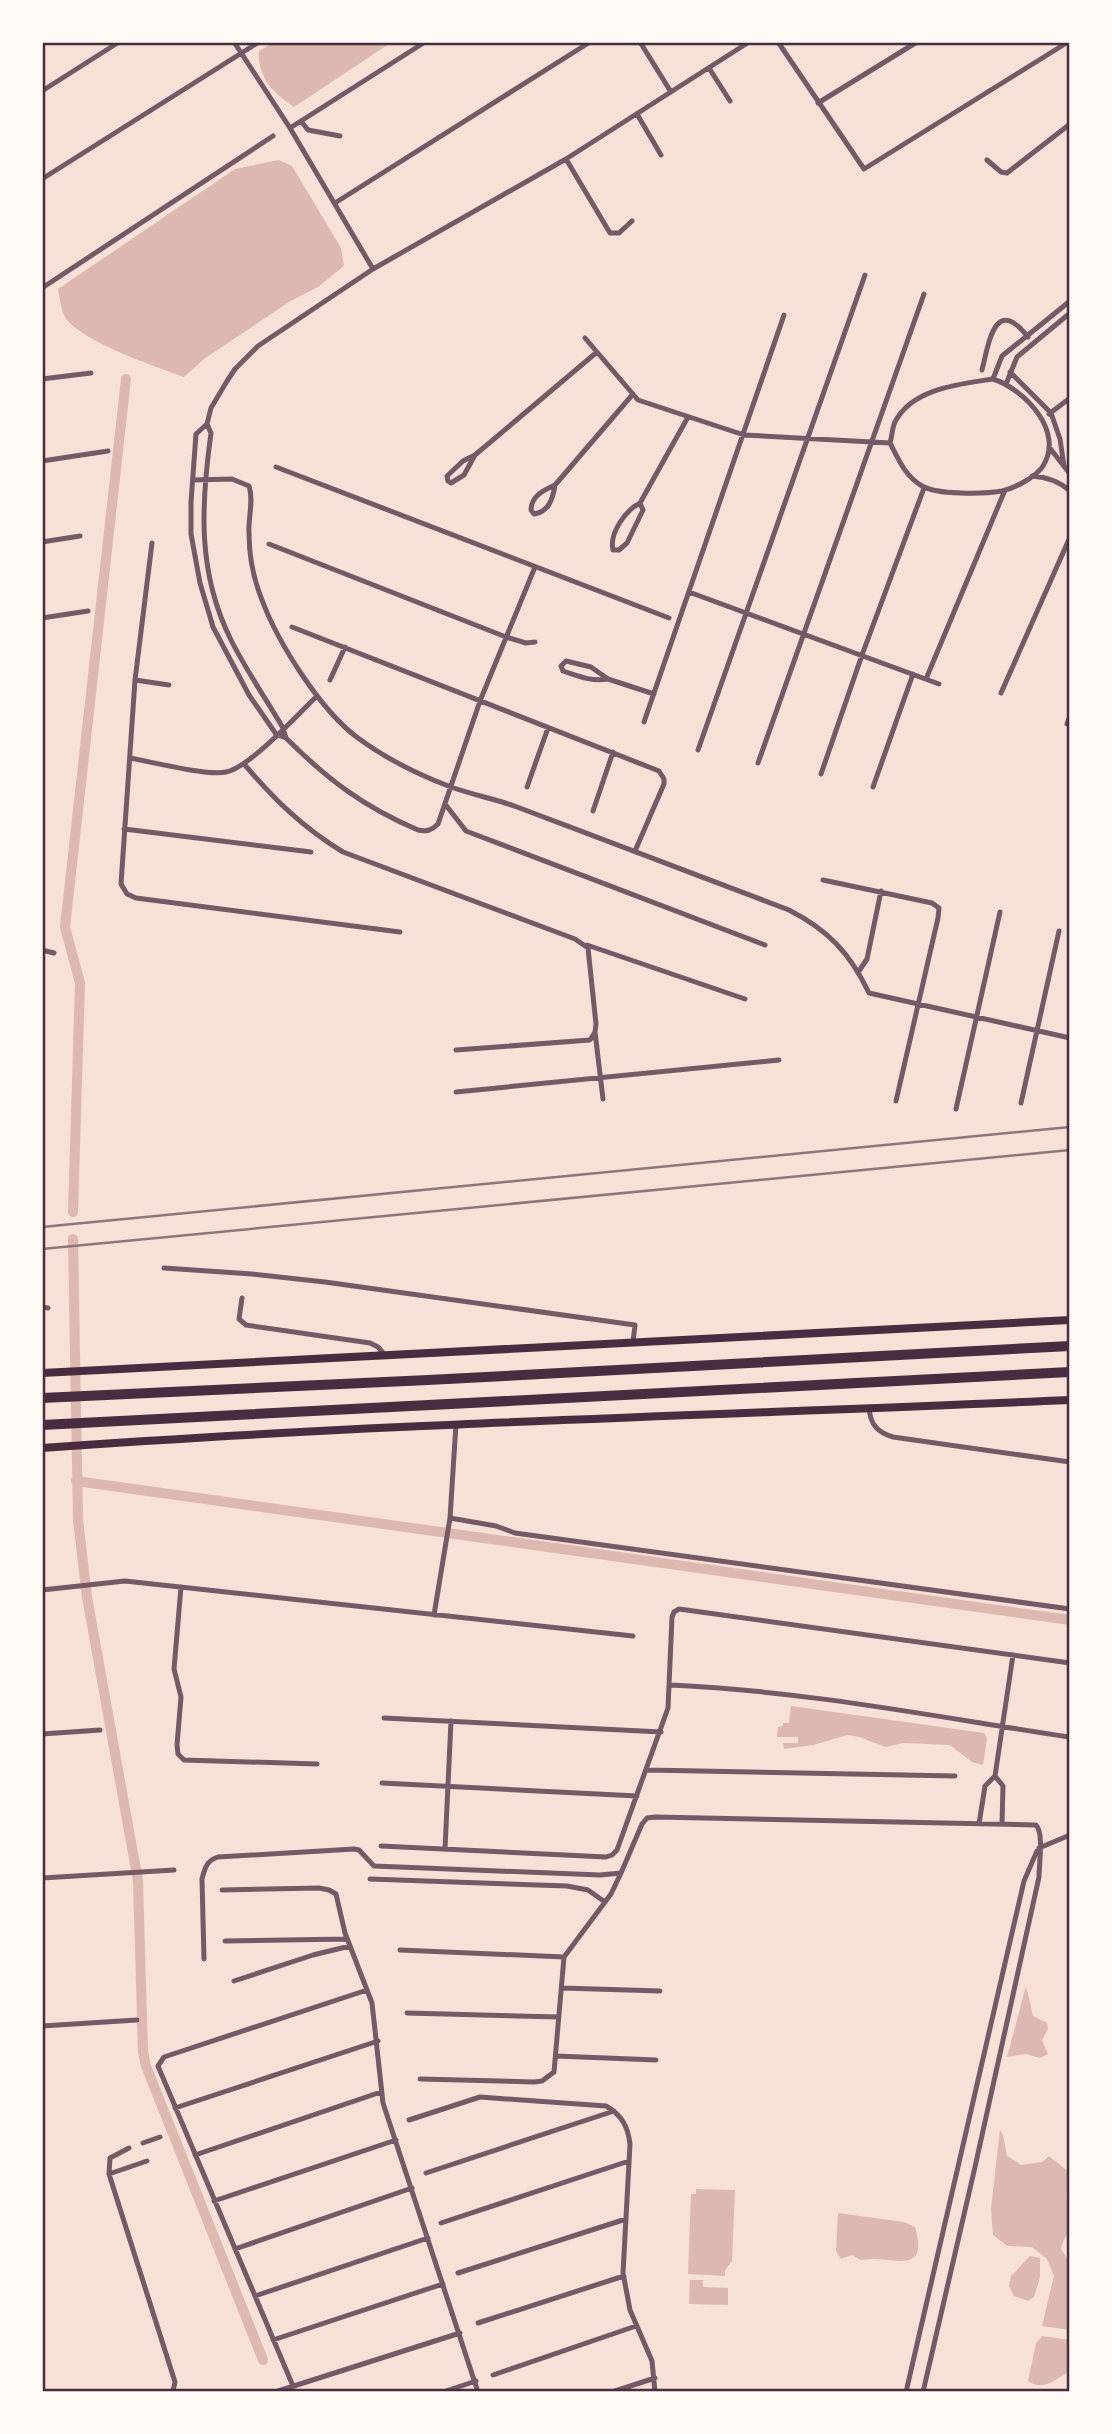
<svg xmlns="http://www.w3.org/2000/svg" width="1112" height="2434" viewBox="0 0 1112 2434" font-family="'Alegreya Sans',sans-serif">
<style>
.water{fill:#dcb8b0}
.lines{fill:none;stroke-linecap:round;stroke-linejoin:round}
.canal{stroke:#dcb8b0;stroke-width:10}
.minor{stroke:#755966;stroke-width:5}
.secondary{stroke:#4a2c40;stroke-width:8}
.motorway{stroke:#4a2c40;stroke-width:10}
.rail{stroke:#8f747c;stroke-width:2.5}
.neatline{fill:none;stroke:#4a2c40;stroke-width:2.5}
</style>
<rect width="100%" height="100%" fill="#f7e1d7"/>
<path class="water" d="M274 42H392L294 107C274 94 257 77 259 51Z
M279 160 292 166 341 248 344 266 318 287 289 302 204 359 184 377C154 366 86 343 67 320 61 313 60 299 58 289L235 169Z
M791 1706 984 1733 987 1738 983 1765 972 1762 950 1745 903 1743 886 1747 859 1737 847 1735 813 1745 784 1749 783 1743H798V1737H777L778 1727 783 1726V1723H789Z
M1026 1986 1033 2016 1047 2023 1048 2029 1042 2040 1048 2054 1040 2058 1026 2054 1007 2057Z
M1000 2130 1003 2135 1007 2156 1021 2165 1042 2162 1049 2156 1070 2173C1070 2183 1065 2191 1067 2200 1068 2209 1073 2219 1070 2228 1067 2236 1063 2240 1061 2249L1070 2263V2330L1042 2326 1054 2276 1047 2259 1032 2247 1007 2246 993 2235 991 2208Z
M696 2189 735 2190 732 2261 725 2270V2276L688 2274 691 2194H696Z
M838 2213 904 2222 915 2227C930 2279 890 2254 861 2260L852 2255 841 2259 836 2251Z
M1030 2256 1040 2258V2277L1034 2297 1028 2301 1014 2296 1009 2286 1011 2276Z
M690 2280H703V2287L728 2288V2305L689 2304Z
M1042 2336 1070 2340V2371C1056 2379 1044 2392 1028 2381L1036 2343Z"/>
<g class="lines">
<path class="canal" d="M73 1212 80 983 65 927 126 379
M73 1239 78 1520 87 1597 138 1881 143 2052 146 2066 263 2360
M76 1481 1070 1620"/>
<path class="minor" d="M234 42 290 128 373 269
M640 42 671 92
M778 42 864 169 1068 42
M709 68 730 101
M42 91 119 42
M818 103 917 42
M637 114 661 155
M301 121 308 130 340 136
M290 128 425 42
M566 159 610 233H619L632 221
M987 160 1001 172 1007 173 1070 124
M42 179 259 42
M335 203 590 42
M42 288 273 136
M585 338 638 400 744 435 890 443
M982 370C989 342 995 295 1028 337
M1010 372 1051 413 1060 439 1064 466
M42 379 91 373
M993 379C1024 389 1065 431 1043 466 1036 477 1015 488 1002 491 984 494 937 495 922 486 905 476 899 460 890 443 892 437 892 428 895 422 912 388 961 384 993 379Z
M993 379 1002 356 1070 301
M1006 384 1017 357 1070 313
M1049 414 1070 398
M207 424 211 433C201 505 197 572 231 640 246 670 266 699 283 728L286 738 276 734 249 695 213 627 200 583 191 534V502L196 434 207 424 211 408 227 381 235 369 258 346 373 269 566 159 749 42
M1049 447 1070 474
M475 455 464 475 451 483 448 481 447 476 463 461 475 455 597 352
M42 461 108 451
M276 467 669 618
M1032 476C1047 477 1059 481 1070 491
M193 480 232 479 249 486C254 501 248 517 249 533 249 555 254 580 262 600 278 643 321 711 358 738 385 758 419 775 451 787 473 795 496 799 517 807 608 841 699 876 789 910 828 930 850 953 869 993L1070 1038
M555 485C553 498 549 512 534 514L531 510C531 496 544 490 555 485L633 394
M640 503 643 510 627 543 619 550H613C609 533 626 510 640 503L688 417
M42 542 80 536
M152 543 135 680 121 884 127 894 136 898 400 932
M269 544 506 637 526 643 535 642
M689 592 939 684
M42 618 88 611
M292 627 659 771 664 779V784L635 851
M608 679C592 682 578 676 563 671L561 666 566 661 591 667 608 679 654 694
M926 679 1005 490
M135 680 169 685
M330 680 345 647
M1001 693 1070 537
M644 722 784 315
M1067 724 1070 716
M286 738C328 780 364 807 418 830 427 832 432 830 438 824L480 701 535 567
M698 750 865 275
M130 758C152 762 207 776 226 772 249 768 297 715 316 697
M758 763 924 294
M244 764C275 800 302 827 343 852L575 939 588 948 596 1024 595 1032 590 1040 456 1050
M821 774 862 655 924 488
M527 787 548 728
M873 787 913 674
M445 804 466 831 765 945
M593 811 613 752
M124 829 311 852
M823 880 932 903 939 908 938 918 896 1101
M587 945 745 999
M42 950 54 953
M859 971 867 959 881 891
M595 1032 603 1099
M456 1092 779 1060
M1021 1103 1059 931
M956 1109 1000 912
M164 1268 252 1274 325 1282 635 1325 633 1342
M242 1298 239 1319 246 1325 370 1343 378 1347 385 1355
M42 1307 48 1308
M869 1409C871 1425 877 1432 893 1437L1070 1462
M450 1518 496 1526 515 1533 1070 1609
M181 1587 174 1669 181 1697 177 1745 178 1754 184 1760 317 1764
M42 1590 125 1581 633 1636
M434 1615 450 1518 456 1424
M671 1685C805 1691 937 1717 1069 1737
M384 1718 661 1732
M42 1734 100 1730
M647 1770 955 1776
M995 1776 1003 1786 1002 1824
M382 1783 637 1796
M979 1824 985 1786 995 1776 1013 1655
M381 1846 606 1857 612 1855 617 1850 668 1708 672 1617 674 1612 679 1609 1070 1663
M1039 1848 1070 1835
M445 1849 451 1721
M42 1878 174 1870
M370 1879 567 1886 588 1890 605 1902
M222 1890 319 1888 329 1890 336 1894 345 1933 372 2003 383 2103 478 2392
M225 1941 347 1939
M400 1950 564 1957
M204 1959 202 1879C205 1868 206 1861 218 1857L354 1849 359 1850 374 1866 600 1875 621 1873 642 1824 647 1818 655 1817 1036 1825C1044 1833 1039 1864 1039 1877L975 2167 923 2392
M234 1981 313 1955 350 1946
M562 1988 660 1991
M407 2013 559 2017
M42 2026 137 2020
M556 2056 656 2060
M420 2079 534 2082 542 2081 554 2072 564 1957 611 1894 621 1873
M175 2108 378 2041
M409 2120 480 2097 606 2106C622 2115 628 2127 630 2144L623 2273 630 2310 652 2361 655 2392
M143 2143 160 2137
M195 2155 381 2092
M147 2161 109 2174 175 2382 173 2391 170 2392
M426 2173 614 2111
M109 2174 110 2158 129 2148
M214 2201 396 2140
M441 2223 629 2161
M235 2249 412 2188
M458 2273 626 2219
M255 2296 428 2238
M478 2323 624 2276
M273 2340 443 2284
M493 2375 636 2326
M293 2386 158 2066 164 2057 367 1990
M275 2392 460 2333
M443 2392 476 2381
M612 2392 655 2378
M906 2392 1024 1881 1037 1851"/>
<path class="secondary" d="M42 1373 1070 1320
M42 1448C384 1423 727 1415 1070 1400"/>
<path class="motorway" d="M42 1398 428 1380 1070 1346
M42 1425 1070 1372"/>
<path class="rail" d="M42 1227 1070 1127
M42 1249 1070 1150"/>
</g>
<rect width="1112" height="2434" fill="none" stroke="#fffaf5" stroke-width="88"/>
<rect x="44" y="44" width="1024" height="2346" class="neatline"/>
</svg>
